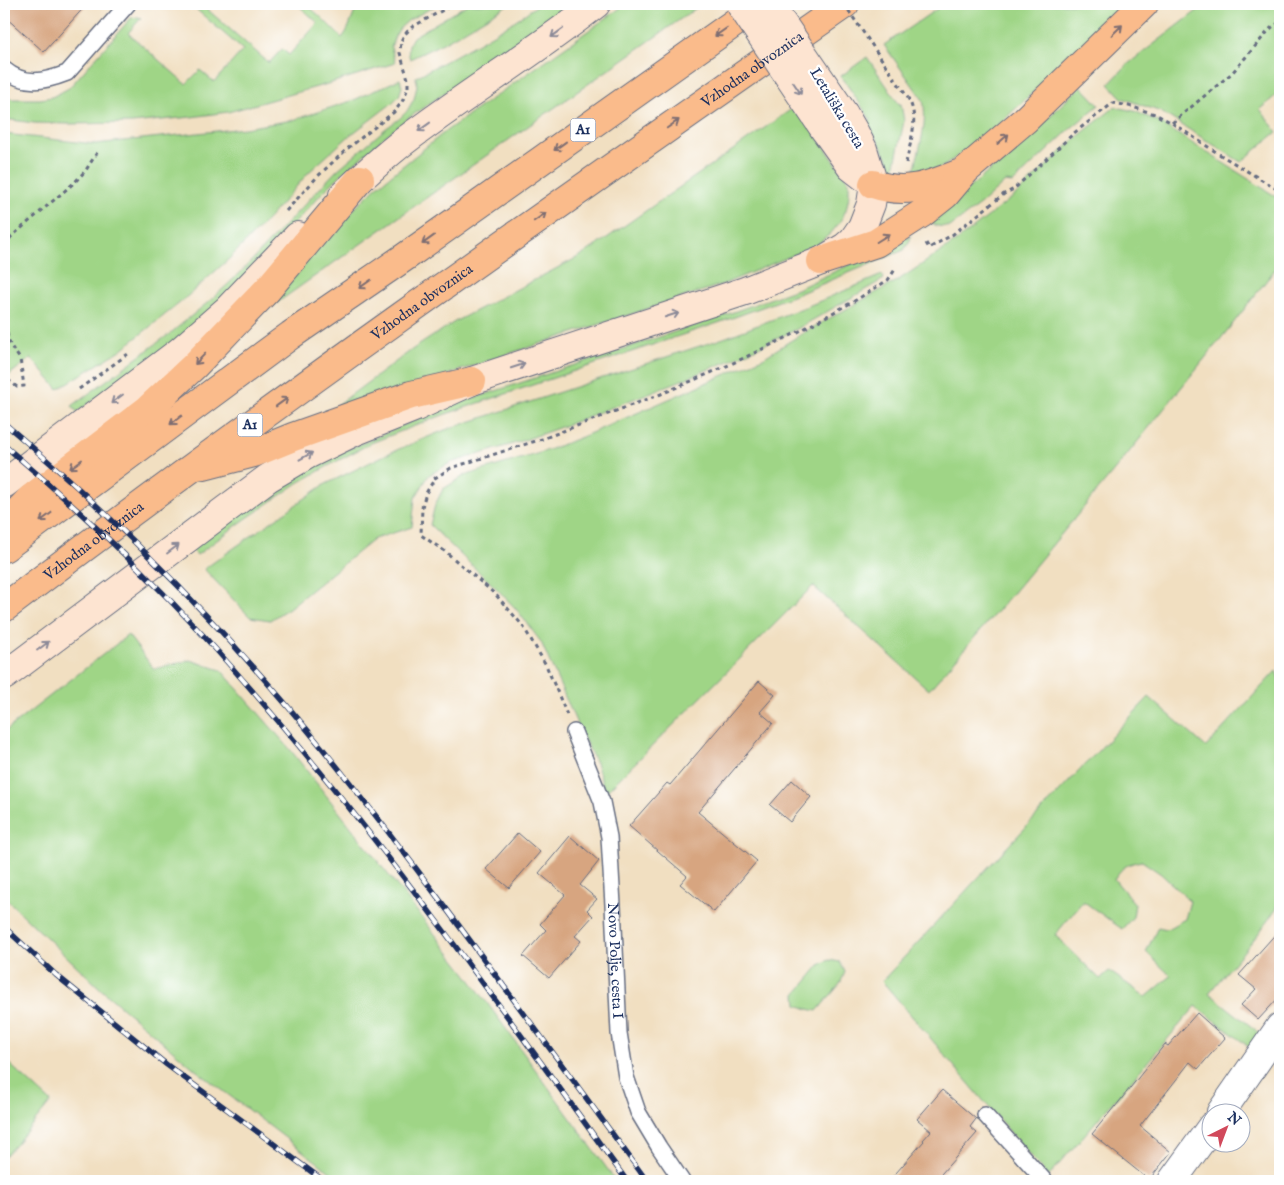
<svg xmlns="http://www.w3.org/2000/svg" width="1284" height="1185" viewBox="0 0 1284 1185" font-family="'IM FELL English',serif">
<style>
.green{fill:#9fd586;stroke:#5d8272;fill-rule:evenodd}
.building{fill:#d7a580}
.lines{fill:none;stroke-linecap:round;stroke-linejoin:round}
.service-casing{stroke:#666d81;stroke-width:18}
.minor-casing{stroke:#666d81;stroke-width:30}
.secondary-casing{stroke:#666d81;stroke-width:30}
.motorway-casing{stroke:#666d81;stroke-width:30}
.path{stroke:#666d81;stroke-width:3;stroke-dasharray:4 4;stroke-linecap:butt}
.service{stroke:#fff;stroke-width:15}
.minor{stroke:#fff;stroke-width:28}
.secondary{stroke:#fde4d1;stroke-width:28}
.motorway{stroke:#fabb8b;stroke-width:28}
.rail-casing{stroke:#1b2f5e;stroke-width:5.5}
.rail{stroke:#fff;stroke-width:4;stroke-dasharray:11;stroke-linecap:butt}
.secondary-bridge-casing{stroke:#666d81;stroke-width:30;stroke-linecap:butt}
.path-bridge{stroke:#666d81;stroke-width:3;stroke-dasharray:4 4;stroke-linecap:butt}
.secondary-bridge{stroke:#fde4d1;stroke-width:28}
.oneway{stroke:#7f6e72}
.oneway2{stroke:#8c8a98}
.labels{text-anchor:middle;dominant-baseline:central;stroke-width:4.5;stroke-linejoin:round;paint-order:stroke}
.shield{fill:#fff;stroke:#5f6d8e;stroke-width:1}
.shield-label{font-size:14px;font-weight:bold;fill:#1b2f5e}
.street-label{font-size:15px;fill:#1b2f5e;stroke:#fff}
</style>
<rect width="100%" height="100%" fill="#fff"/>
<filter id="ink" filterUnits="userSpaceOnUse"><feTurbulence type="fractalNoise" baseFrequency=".02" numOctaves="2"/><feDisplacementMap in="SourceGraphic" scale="10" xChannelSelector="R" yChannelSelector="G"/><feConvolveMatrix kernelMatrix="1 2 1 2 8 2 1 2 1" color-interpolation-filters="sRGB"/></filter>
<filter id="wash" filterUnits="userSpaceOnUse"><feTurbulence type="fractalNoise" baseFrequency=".0096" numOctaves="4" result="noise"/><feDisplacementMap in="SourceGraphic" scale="20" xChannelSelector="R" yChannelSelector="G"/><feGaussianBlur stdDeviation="1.12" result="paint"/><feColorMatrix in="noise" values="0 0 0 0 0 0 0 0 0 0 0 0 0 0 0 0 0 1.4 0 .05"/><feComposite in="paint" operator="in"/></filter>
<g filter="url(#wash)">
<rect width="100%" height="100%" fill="#f1dfc1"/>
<path class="green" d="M190 4H201L269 63 282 49 289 55 318 23 297 4H306L322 18 342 38 347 31 358 4H439L409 20 400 28 395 36 391 47 395 63 331 83 228 112 191 117 132 123 67 124 34 123 4 119V96L12 99H40L52 97 69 88 131 18 138 17 141 18 128 33 186 84 200 70 214 82 243 50Z
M468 4H509L445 42 410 59C407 50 408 45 413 37Z
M539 4H568L523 38 410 117 383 138 343 173 322 193 243 280 195 326 77 412 72 406 172 332 213 298 240 273 336 171 385 129 399 119 407 111 414 99 417 86 416 77C458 54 501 32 539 4Z
M626 4H702L271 307 273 298 344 219 374 189 446 131Z
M944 4H1122L1065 62 994 129 944 166 916 177 914 172C919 148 928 124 923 100L884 45Z
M1206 4H1280V92L1260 109 1277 132 1241 162 1161 112 1122 98 1109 84 1128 64Z
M867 57 899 104H901L904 121 893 174 896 179 892 177 888 159 878 141 866 124 871 120 841 76Z
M400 79 402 87 399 96 391 104 348 137 309 172 269 218 230 258 181 302 121 350 58 389 31 358 4 379V134L95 144 245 128 293 120 354 100Z
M1081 86 1099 105 1070 129 1013 183 1005 182 981 204 950 227 937 226 927 220 979 180 1051 115Z
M796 106 849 182V196L846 210 840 222 831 233 817 245 724 284 505 355 329 415 340 403 413 349 456 321 584 254Z
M1115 107 1134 111 1159 122 1280 199V263L1235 321 1113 472 1006 601 929 690 813 586 605 793 597 765 581 733 541 642 517 610 497 589 465 559 430 525 435 505 443 489 464 476 543 452 582 437 763 358 803 333 897 281 954 243 1017 194 1076 138Z
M911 236 910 240 904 250 798 294 721 322 443 415 371 443 328 466 298 483 240 523 197 555 189 546 294 473 438 410 717 318 797 289Z
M882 275 884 279 797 329 729 361 677 382 564 426 513 444 450 463 429 475 415 498 412 527 374 539 289 608 270 620 250 617 204 569 324 485 387 454 445 430 724 338 813 304Z
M128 635 154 669 190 660 221 670 289 748 467 975 616 1181H342L197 1071 105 993 4 897V732Z
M1276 671 1280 681V903L1259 933 1209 993 1262 1035 1253 1050 1196 1006 1048 1177 882 981 976 880 1149 697 1206 747ZM1142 861 1161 874 1190 901 1185 919 1167 929 1158 927 1146 952 1171 976 1146 997 1109 971 1100 979 1055 935 1083 901 1122 929 1133 917 1135 904 1114 879C1122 867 1128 863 1142 861Z
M829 960 840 962 845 972 840 984 817 1011 808 1009 797 1005 796 994 821 964Z
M4 1059 51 1102 16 1144 4 1157Z"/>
<g id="blocks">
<path class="building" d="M4 4H87L44 52 4 16Z
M759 681 775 695 760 712 773 723 698 812 757 861 714 912 680 884 687 876 629 826 667 783 670 785Z
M792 780 811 797 790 822 770 805Z
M518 833 540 852 509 888 486 869Z
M570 836 599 861 580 885 597 899 587 910 593 916 575 936 581 941 549 978 523 956 546 930 540 924 565 895 539 873Z
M1280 929V996L1258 1020 1241 1005 1256 989 1239 975Z
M1197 1013 1225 1038 1198 1069 1190 1062 1140 1126 1171 1152 1149 1180 1092 1134 1115 1106V1107L1165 1044 1168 1046Z
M942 1090 976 1119 970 1127 977 1133 935 1181H889L924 1141 923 1140 931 1131 917 1119Z"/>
</g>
</g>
<g filter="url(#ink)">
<use href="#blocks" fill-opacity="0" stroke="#666d81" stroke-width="1"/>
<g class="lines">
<defs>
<g id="service">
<path d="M4 69C24 86 44 82 67 73L128 4"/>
<path id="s1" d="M574 732 602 802 609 837 613 905 619 1033 626 1077 638 1112 659 1147 682 1181"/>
<path d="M985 1115 1045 1181"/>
</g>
<path id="minor" d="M1221 1112 1280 1027
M1172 1181 1212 1126"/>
<path id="secondary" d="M824 129 851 167 873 184
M343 195C362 177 382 158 403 142 466 94 534 53 596 4
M4 484 179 352 228 309 298 236
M4 676 225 510 268 478 307 455 356 431 416 407 472 381 745 291 821 261 845 247 853 240 862 227 871 204 873 191 871 175 863 149 855 133 844 114"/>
<g id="motorway">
<path d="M873 184C905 195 928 186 958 174"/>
<path d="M821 261 876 243 921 214 945 195 966 170 1026 119 1144 4"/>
<path d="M204 466 254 453 293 437 411 395 472 381"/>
<path d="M4 526 30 499 147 410 194 366 267 290 360 179"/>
<path d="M4 548 184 414 291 335 405 257 761 4"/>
<path id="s2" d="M4 608C279 399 562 202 845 4"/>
</g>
</defs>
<use href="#service" class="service-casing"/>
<use href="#minor" class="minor-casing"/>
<use href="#secondary" class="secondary-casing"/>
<use href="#motorway" class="motorway-casing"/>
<path class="path" d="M1172 123 1232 73 1271 28 1280 22
M906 163C910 142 920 118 908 98
M286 211 318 176 347 149 394 112 402 102 408 88V79L400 53 401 41 404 35 412 27 454 4
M926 243 929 248 952 235 1004 194 1014 189 1074 133 1113 103 1129 106 1155 114 1172 123 1219 154 1280 191
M4 245 11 237 75 182 86 170 98 151
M4 317 6 323 7 333 10 345 20 359 24 386 17 387 4 377
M79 389 128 354
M567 715 546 665 523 626 496 595 446 552 421 535 422 507 426 493 435 478 451 468 542 439 661 394 729 365 798 332 856 300 888 280 896 268"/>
<use href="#service" class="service"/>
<use href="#minor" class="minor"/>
<use href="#secondary" class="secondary"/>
<use href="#motorway" class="motorway"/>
<defs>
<path id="rail" d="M4 423C105 508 198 602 284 702 336 763 385 827 433 891 505 987 576 1084 647 1181
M4 445C72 503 140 567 201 633 357 804 491 994 627 1181
M4 927 56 975 167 1065 324 1181"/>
</defs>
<use href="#rail" class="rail-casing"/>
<use href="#rail" class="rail"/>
<defs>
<path id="secondary-bridge" d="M740 4 824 129
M769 4 844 114"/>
</defs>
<use href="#secondary-bridge" class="secondary-bridge-casing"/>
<path class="path-bridge" d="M844 4 908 98"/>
<use href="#secondary-bridge" class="secondary-bridge"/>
</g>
<defs><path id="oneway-shaft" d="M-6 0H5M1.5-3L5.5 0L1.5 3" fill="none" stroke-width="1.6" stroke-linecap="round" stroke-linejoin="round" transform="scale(1.25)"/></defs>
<g class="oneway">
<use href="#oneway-shaft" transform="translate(1117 30) rotate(-44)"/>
<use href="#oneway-shaft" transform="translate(721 32) rotate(145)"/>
<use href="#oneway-shaft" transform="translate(673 124) rotate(-35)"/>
<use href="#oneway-shaft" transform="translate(1003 139) rotate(-41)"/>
<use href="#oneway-shaft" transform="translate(560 146) rotate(144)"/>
<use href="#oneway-shaft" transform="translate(540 217) rotate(-35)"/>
<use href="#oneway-shaft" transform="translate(883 238) rotate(-32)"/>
<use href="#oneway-shaft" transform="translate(428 240) rotate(144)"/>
<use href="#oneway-shaft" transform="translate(365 284) rotate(145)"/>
<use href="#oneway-shaft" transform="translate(200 359) rotate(134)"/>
<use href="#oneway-shaft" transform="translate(282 402) rotate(-36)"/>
<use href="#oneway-shaft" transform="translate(176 420) rotate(143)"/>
<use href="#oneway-shaft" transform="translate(76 464) rotate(143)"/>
<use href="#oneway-shaft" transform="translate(46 517) rotate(143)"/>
</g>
<g class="oneway2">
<use href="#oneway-shaft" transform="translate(557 33) rotate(144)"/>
<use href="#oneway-shaft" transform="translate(797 88) rotate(56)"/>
<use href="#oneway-shaft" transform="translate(424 127) rotate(144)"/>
<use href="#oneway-shaft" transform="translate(672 315) rotate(-18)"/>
<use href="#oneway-shaft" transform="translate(518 366) rotate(-18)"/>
<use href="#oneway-shaft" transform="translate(117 399) rotate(143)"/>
<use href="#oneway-shaft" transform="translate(306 456) rotate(-29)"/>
<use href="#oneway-shaft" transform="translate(173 549) rotate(-37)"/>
<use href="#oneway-shaft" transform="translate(43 646) rotate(-37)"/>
</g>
</g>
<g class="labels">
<g class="shield">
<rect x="570.5" y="118.5" width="25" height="23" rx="4"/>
<rect x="237.5" y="413.5" width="25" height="23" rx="4"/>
</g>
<g class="shield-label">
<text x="583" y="130">A1</text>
<text x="250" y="425">A1</text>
</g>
<g class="street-label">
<text stroke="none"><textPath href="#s2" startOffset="922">Vzhodna obvoznica</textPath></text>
<text transform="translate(837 108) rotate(59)">Letališka cesta</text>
<text stroke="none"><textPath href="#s2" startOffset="518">Vzhodna obvoznica</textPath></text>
<text stroke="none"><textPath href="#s2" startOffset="112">Vzhodna obvoznica</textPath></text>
<text stroke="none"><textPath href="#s1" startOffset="235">Novo Polje, cesta I</textPath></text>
</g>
</g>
<rect width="1284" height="1185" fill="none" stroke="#fff" stroke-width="20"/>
<g transform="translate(1226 1128) rotate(42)"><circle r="24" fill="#ffffff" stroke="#a4acbf"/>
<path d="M0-4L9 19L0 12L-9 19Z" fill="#d1495b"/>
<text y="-8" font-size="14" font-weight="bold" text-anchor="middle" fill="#1b2f5e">N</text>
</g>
</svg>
